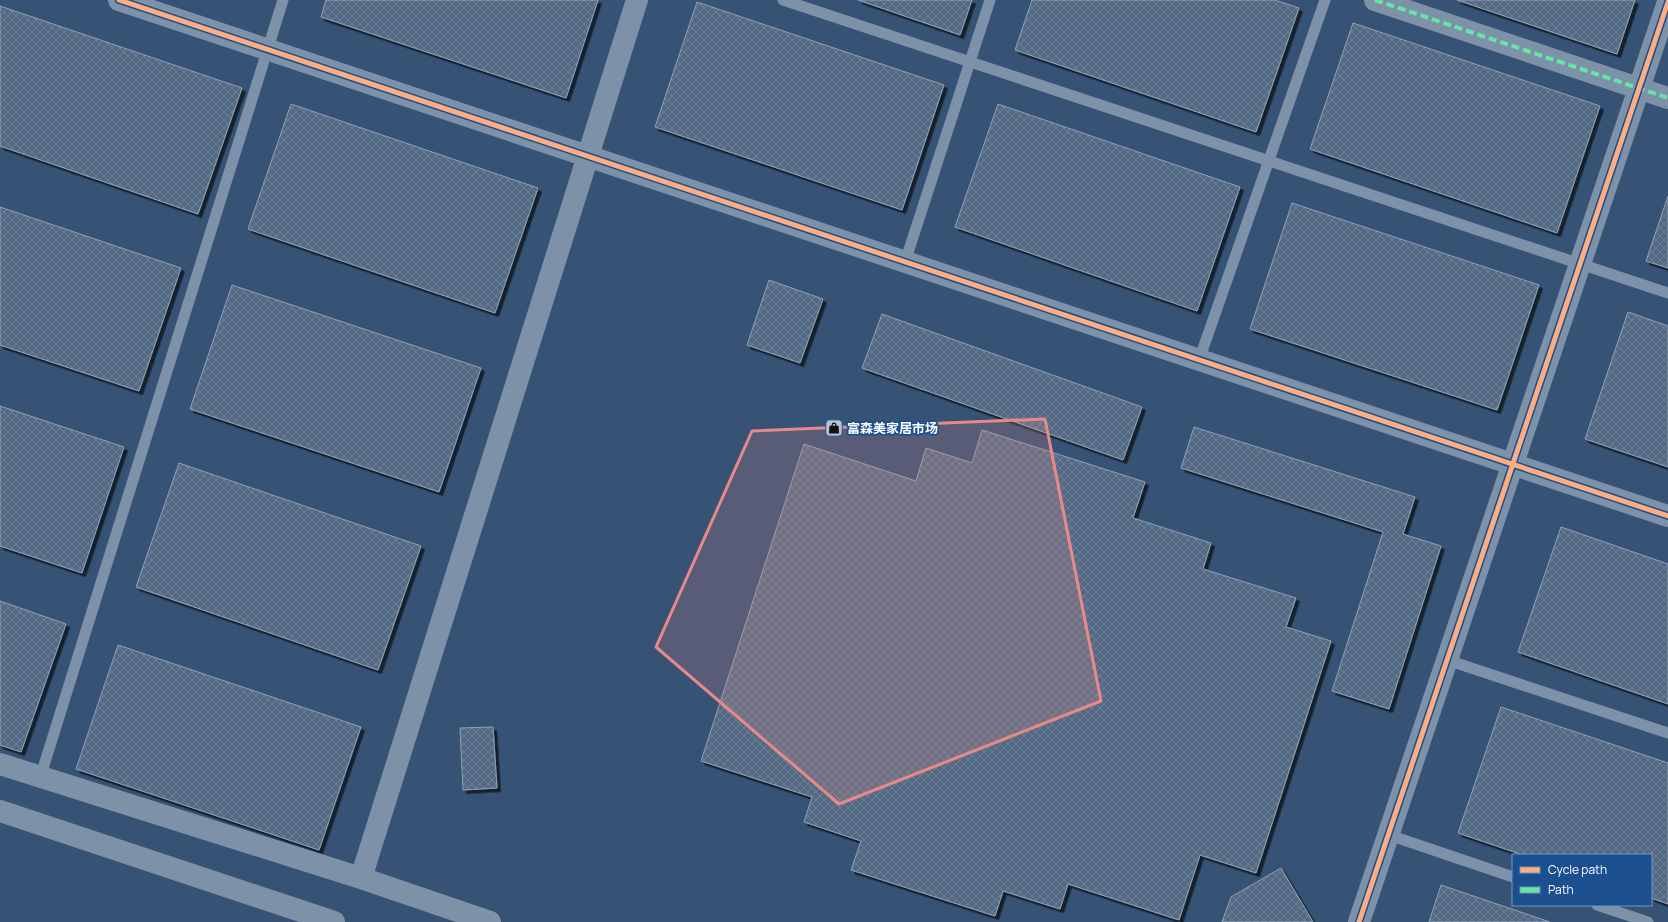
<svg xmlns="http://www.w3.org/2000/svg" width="1668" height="922" viewBox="0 0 1668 922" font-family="Manrope,'Noto Sans SC',sans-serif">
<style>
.building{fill:url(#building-cross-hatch);stroke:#92a2b6;filter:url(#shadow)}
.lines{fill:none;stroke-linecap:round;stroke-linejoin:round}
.lane{stroke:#7d92a8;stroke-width:11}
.street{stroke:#7d92a8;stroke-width:22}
.quiet{stroke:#66e7a1;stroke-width:4;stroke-dasharray:8 4;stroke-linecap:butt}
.cycleway-casing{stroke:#1b4f8f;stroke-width:8}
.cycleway{stroke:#ffac80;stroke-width:5}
.marked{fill:#e88989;fill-opacity:0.2;stroke:#e88989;stroke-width:3;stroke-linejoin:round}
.labels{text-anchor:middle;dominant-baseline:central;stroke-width:3.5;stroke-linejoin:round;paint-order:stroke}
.poi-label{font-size:13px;font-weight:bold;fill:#fff;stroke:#1b4f8f;text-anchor:start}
</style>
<defs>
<pattern id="building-cross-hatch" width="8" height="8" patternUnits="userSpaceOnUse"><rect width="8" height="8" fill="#526984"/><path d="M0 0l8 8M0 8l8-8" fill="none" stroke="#6c8096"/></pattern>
<filter id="shadow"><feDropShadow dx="3.5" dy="3.5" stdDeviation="0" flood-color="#0009"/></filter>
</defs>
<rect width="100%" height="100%" fill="#365274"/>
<path class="building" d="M326 0H598L566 98 321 17Z
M858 0H972L960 35Z
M1032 0H1275L1299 8 1256 132 1015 50Z
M1457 0H1635L1617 54Z
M697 2 944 85 902 210 655 127Z
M0 6 242 88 198 214 0 146Z
M1353 23 1600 106 1557 233 1310 149Z
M291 104 538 188 495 313 248 229Z
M998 104 1240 187 1197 311 955 227Z
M1668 196V268L1646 261Z
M1292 203 1539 285 1497 410 1250 329Z
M0 207 181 268 139 391 0 345Z
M769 280 823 299 800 363 747 345Z
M232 285 481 368 439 492 190 409Z
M1628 312 1668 326V467L1585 439Z
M882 314 1142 407 1123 460 862 368Z
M0 406 124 447 82 573 0 546Z
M1194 427 1415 497 1403 534 1441 546 1389 709 1332 691 1383 532 1181 468Z
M982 430 1145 482 1133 518 1211 543 1203 569 1296 598 1286 627 1331 641 1256 873 1200 855 1179 920 1068 884 1060 909 1003 891 995 916 851 870 861 841 804 822 812 797 701 761 804 444 916 481 926 448 972 463Z
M179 463 421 546 378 670 136 587Z
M1561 527 1668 564V704L1518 652Z
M0 601 66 624 21 752 0 745Z
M118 645 361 727 319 850 76 769Z
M1501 707 1668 763V904L1651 898V855H1523L1458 833Z
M493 727 497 788 463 790 460 728Z
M1281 868 1313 922H1222L1231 897Z
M1441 885 1550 922H1429Z"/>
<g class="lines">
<path class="lane" d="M783 0 1668 293
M905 262 990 0
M1199 360 1325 0
M1447 660 1668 733
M40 778 283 0
M1389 835 1513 877
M1597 905 1648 922"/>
<path class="street" d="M119 0 1668 516
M1375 0 1668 98
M0 764 361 878 490 922
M0 811 334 922
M361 878 637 0
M1359 922 1668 2"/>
<path class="quiet" d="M1375 0 1668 98"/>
<defs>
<path id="cycleway" d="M119 0 1668 516
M1359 922 1668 2"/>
</defs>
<use href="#cycleway" class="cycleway-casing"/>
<use href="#cycleway" class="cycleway"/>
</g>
<path class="marked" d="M1045 419 1101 701 839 804 656 647 752 431Z"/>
<defs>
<symbol id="shop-square" viewBox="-11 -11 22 22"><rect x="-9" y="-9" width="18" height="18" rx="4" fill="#b9c2ce" stroke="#1b4f8f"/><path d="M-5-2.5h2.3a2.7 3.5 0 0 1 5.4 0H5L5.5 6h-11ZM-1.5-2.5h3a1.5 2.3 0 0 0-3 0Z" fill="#111"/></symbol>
</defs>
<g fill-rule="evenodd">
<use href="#shop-square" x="824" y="418" width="20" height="20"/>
</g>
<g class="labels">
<g class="poi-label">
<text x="847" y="428">富森美家居市场</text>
</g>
</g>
<rect x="1512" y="854" width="140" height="52" fill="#1b4f8f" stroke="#7695bc"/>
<rect x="1520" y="867" width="20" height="6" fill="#ffac80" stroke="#7695bc"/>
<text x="1548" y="874" font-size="12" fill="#ffffff">Cycle path</text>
<rect x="1520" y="887" width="20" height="6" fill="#66e7a1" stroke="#7695bc"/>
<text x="1548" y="894" font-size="12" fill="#ffffff">Path</text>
</svg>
